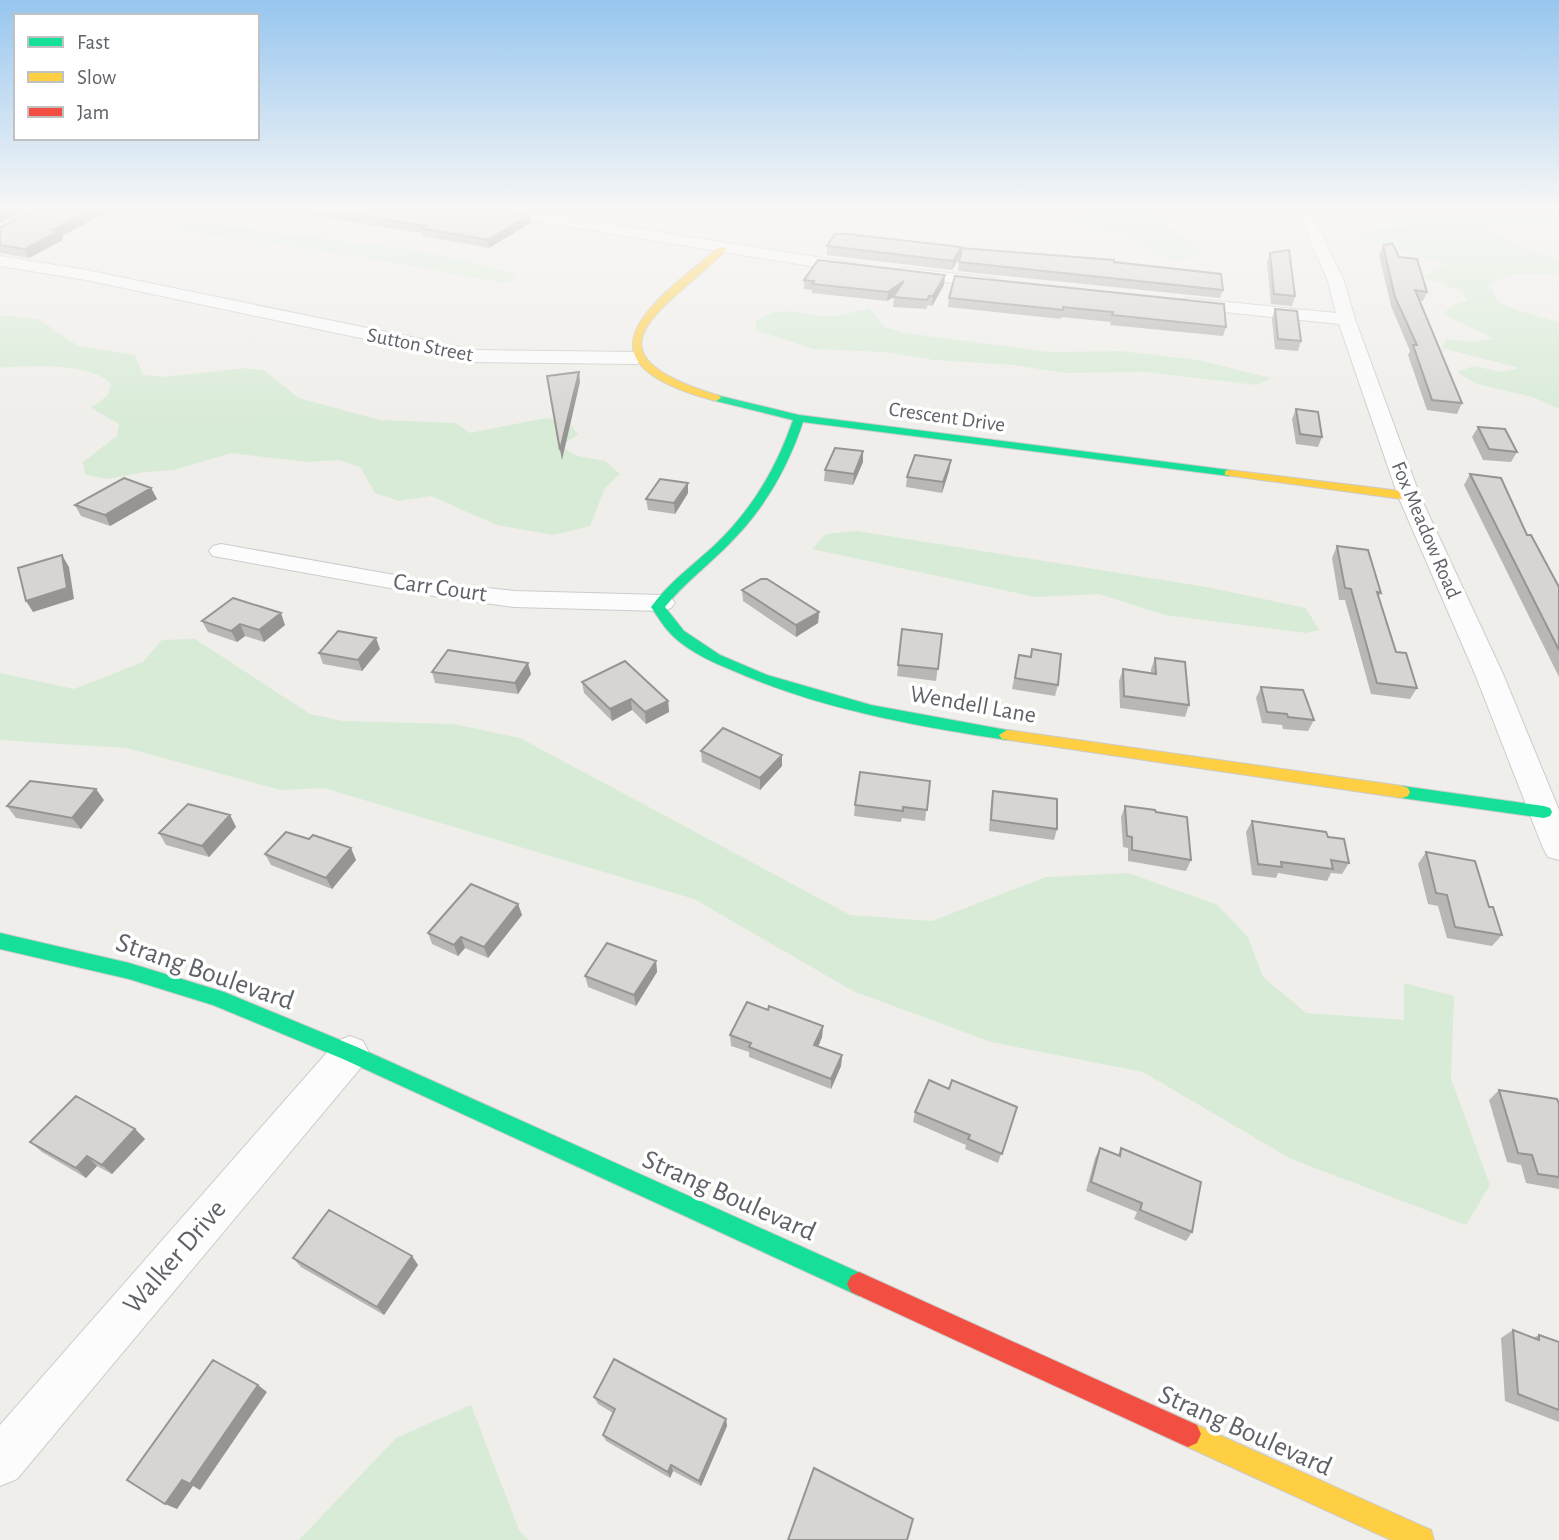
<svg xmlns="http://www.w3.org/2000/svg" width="1559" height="1540" viewBox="0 0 1559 1540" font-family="'Alegreya Sans',sans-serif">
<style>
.green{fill:#d8ebd6}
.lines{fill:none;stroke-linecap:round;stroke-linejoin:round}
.street-casing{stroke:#cbcccc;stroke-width:2}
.fast-casing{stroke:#cacacb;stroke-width:2}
.slow-casing{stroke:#cacacb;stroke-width:2}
.jam-casing{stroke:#cacacb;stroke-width:2}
.street{fill:#fdfcfc;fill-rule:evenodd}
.fast{fill:#16e098;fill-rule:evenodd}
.slow{fill:#ffcf43;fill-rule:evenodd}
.jam{fill:#f24e42;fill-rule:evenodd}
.wall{fill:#b8b7b5}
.shaded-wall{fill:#969594}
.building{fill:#d6d5d3;stroke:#969594;stroke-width:2}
.labels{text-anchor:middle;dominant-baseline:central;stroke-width:7;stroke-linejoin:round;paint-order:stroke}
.far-street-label{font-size:21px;fill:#5f6368;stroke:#fff}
.street-label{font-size:24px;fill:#5f6368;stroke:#fff}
.near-street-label{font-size:28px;fill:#5f6368;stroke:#fff}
</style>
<rect width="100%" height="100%" fill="#efeeea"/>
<path class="green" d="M1094 209H1159L1165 224 1203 252C1159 274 1150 241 1118 231 1100 225 1081 226 1063 225L1084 212Z
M1388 209H1482L1497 215 1559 219V227L1526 223 1490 225V231L1533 252 1559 259V275C1538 273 1506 270 1490 285L1499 302 1516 310 1559 322V409L1533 397 1477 384 1457 372 1474 366 1501 372 1519 368 1442 348 1446 339 1471 342 1494 339C1477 329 1459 325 1444 313L1453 305 1468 301 1463 292 1423 277 1444 265C1419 251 1381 252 1361 233 1377 227 1392 230 1408 225L1386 211Z
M205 223 427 252 510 272 515 280 504 283 357 256 184 231 185 224Z
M869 308 885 327 904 333 1052 352 1123 351 1198 360 1271 378 1257 385 1145 372 1065 373 1014 365 934 360 887 352 813 349 755 330 756 321C787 302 800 317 831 316 843 316 857 311 869 308Z
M0 315 38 319 78 346 135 355 143 375 164 377 245 368 265 371 299 398 380 420 455 423 470 433 546 418 569 422 578 435 560 446 577 456 605 461 620 474 605 488 590 526 554 535 497 525 431 496 399 501 375 493 360 467 339 460 307 462 231 453 174 470 144 472 109 479 85 475 83 462 117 436 119 424 91 408 108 395 111 384C91 362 29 366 0 368Z
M857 531 1206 587 1306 608 1319 630 1306 633 1165 615 1099 594 1035 597 812 549 826 534Z
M195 639 310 714 343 721 454 724 520 738 850 915 932 921 1046 877 1128 873 1216 904 1248 937 1263 977 1306 1013 1404 1020V983L1454 996 1451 1079 1490 1185 1466 1225 1291 1159 1143 1072 991 1042 853 991 694 899 324 788 281 790 126 748 0 740V673L74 689 143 662 162 640Z
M471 1405 519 1530 528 1540H299L396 1438Z"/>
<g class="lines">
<defs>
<path id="street" d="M477 209H514L854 263 862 268 854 273 484 213Z
M1296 209H1310L1344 281 1355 319 1420 496 1503 674 1559 810V860L1548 857 1543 848 1475 674 1398 496 1339 324 1186 308 1178 303 1186 298 1336 313 1328 281Z
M0 256 86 270 474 350 637 352 646 358 637 364 474 362 86 280 0 266Z
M904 268 994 278 1002 283 994 288 898 276 896 273 898 270Z
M221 544 434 582 514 591 662 595 671 598 675 603 671 608 662 611 514 607 434 596 213 556 209 551 213 546Z
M350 1036 363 1041 369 1053 363 1065 17 1479 0 1486V1425L337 1041Z"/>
<path id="fast" d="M716 395 799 415 1229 470 1235 473 1229 476 803 422C788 467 765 508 731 542 710 564 684 583 665 607L684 631 720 655 767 675 871 705 1012 731 1015 735 1007 740C915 726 820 709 734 671 714 663 690 652 674 637 665 629 658 617 651 607 669 582 695 564 717 543 753 508 777 467 793 420L712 400 711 398Z
M1402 786 1544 806 1550 808 1552 812 1550 816 1544 818 1402 798 1396 796 1394 792 1396 788Z
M0 933 129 963 224 992 357 1047 867 1276 871 1284 867 1292 859 1296 343 1059 213 1005 129 979 0 949Z"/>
<path id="slow" d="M720 247 727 249C666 311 573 352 720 396L721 398 716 401C572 363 643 308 720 247Z
M1229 470 1409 492 1415 496 1409 500 1225 475V471Z
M1007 730 1402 786 1408 788 1410 792 1408 796 1402 798 1002 739 999 735Z
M1188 1421 1431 1530 1434 1540H1391L1179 1443 1175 1434 1179 1425Z"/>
<path id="jam" d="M859 1272 1197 1425 1201 1434 1197 1443 1188 1447 1179 1443 851 1292 847 1284 851 1276Z"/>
</defs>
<use href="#street" class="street-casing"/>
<use href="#fast" class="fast-casing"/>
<use href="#slow" class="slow-casing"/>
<use href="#jam" class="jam-casing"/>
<use href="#street" class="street"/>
<use href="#fast" class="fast"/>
<use href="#slow" class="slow"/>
<use href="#jam" class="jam"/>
</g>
<path class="wall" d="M35 209H112L62 236 63 240 29 258 0 253V255V228Z
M274 209H492L529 215 530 223 489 248 422 236 421 233Z
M534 209H553L549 212Z
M827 246 960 256 952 270 827 255Z
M1383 246 1399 257 1427 292 1423 301H1419L1462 403 1457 414 1427 410 1408 355 1410 351 1391 306 1379 255Z
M1270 253 1295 296 1292 306 1271 304 1267 262Z
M959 262H1114L1223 290 1220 298 958 271Z
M955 276 1226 327 1223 336 1110 325 1111 322 1061 317V319L948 307 949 298Z
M804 280 944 285 932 306 928 305 926 309 893 307 894 297 887 301 812 293V290L804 289Z
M1275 309 1301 341 1298 351 1275 349 1272 319Z
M1296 409 1322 437 1318 447 1296 444 1292 419Z
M1478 427 1517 452 1511 462 1483 460 1472 437Z
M951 460 949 471 942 493 906 487 907 477Z
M863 462 853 485 824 481 825 470Z
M1470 474 1559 587V677L1464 485Z
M151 488 157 499 110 526 81 516 75 505Z
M688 493 675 514 648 510 646 499Z
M1337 546 1381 593 1378 597 1396 652 1417 688 1410 699 1371 694 1345 600H1339L1332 558Z
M742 590 819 612 818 623 796 637 743 601Z
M202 621 285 625 264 642 245 636 237 642 208 632Z
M902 629 942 634 936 681 897 676Z
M380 649 362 671 323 664 319 653Z
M1019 655 1058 685 1055 696 1012 689Z
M1155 658 1189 705 1185 717 1120 708 1119 681 1123 669 1151 673V669Z
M432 672 531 674 518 694 435 683Z
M582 682 668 701 669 712 646 724 632 710 612 721 584 693Z
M1261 687 1314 720 1308 731 1283 729 1282 725 1262 723 1256 698Z
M701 751 782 755V766L760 790 702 762Z
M930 781 925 821 902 818 901 822 854 816 855 805Z
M993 791 1057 829 1054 840 989 831 991 802Z
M104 800 81 829 16 818 7 806Z
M1125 806 1156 812 1191 860 1186 871 1128 861V848L1123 847 1121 817Z
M230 815 236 827 209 857 166 845 159 833Z
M1252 821 1328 837 1349 863 1342 874 1331 873 1327 881 1278 873 1276 878 1252 875 1246 832Z
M1426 852 1489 907 1502 935 1492 946 1447 938 1438 906 1428 904 1418 864Z
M265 854 356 860 332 889 271 865Z
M518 904 522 915 488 958 465 948 458 956 432 944 428 933Z
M656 961 657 972 636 1006 588 987 585 976Z
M768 1010 823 1026 822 1037 818 1047 842 1055 841 1066 831 1089 749 1057V1052L731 1046 730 1035Z
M949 1089 1017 1107 998 1163 965 1149 966 1145 913 1122 915 1112Z
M1499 1090 1559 1104V1189L1526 1183 1521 1165 1507 1162 1489 1100Z
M135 1129 145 1139 112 1174 97 1166 86 1178 42 1152 30 1142Z
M1100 1148 1118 1155 1121 1148 1192 1232 1186 1241 1134 1219 1137 1212 1086 1191 1095 1158Z
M412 1256 418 1265 384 1315 301 1267 293 1258Z
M1513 1330 1533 1338 1539 1335 1559 1342V1422L1505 1401 1501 1338Z
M594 1397 726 1419 727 1426 701 1486 673 1471 670 1478 606 1441 603 1435 613 1413 598 1404Z"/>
<path class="shaded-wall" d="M5 209H26L0 223V212Z
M92 209H112L62 236 63 240 29 258 25 249 52 230Z
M529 215 530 223 489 248 488 240Z
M961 247 960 256 952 270 953 261Z
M945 275 944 285 932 306 933 296Z
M904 281 903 290 887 301 888 292Z
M579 372 580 382 562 460 560 450Z
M863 451V462L853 485 854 474Z
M951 460 949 471 942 493 943 482Z
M688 483V493L675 514 674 503Z
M151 488 157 499 110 526 105 515Z
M62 555 69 567 74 599 33 612 26 601Z
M819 612 818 623 796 637V625Z
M281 613 285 625 264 642 259 630Z
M240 624 245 636 237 642 231 631Z
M376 638 380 649 362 671 358 660Z
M528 663 531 674 518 694 515 683Z
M631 699 632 710 612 721 610 709Z
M668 701 669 712 646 724 645 712Z
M782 755V766L760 790V778Z
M96 789 104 800 81 829 72 818Z
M230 815 236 827 209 857 202 846Z
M351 848 356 860 332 889 326 878Z
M518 904 522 915 488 958 484 947Z
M461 937 465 948 458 956 454 945Z
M656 961 657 972 636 1006 634 995Z
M823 1026 822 1037 814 1056V1045Z
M842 1055 841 1066 831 1089V1079Z
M135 1129 145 1139 112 1174 102 1165Z
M87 1156 97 1166 86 1178 76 1168Z
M412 1256 418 1265 384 1315 377 1307Z
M258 1385 267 1392 200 1490 193 1486 177 1509 165 1504 182 1480Z
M726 1419 727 1426 701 1486 699 1481Z
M671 1465 673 1471 670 1478 668 1472Z"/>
<path class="building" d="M35 209H92L52 230 59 231 25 249 0 245V228Z
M320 209H492L529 215 488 240 420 228 424 226Z
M835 234H847L961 247 953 261 827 246Z
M1392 243 1399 257 1417 259 1427 292 1415 290 1462 403 1432 400 1413 345H1417L1395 297 1383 246Z
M962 248 1114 260V262L1221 274 1223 290 959 262Z
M1289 250 1295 296 1274 294 1270 253Z
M818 260 945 275 933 296H929L927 300 893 297 904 281 888 292 812 284 814 281 804 280Z
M955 276 1224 304 1226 327 1112 315 1113 312 1063 307V310L949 298Z
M1275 309 1297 311 1301 341 1278 339Z
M579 372 560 450 547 376Z
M1296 409 1318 412 1322 437 1300 434Z
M1478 427 1505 429 1517 452 1489 449Z
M835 448 863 451 854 474 825 470Z
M915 455 951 460 943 482 907 477Z
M1470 474 1501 478 1527 535H1531L1559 587V650Z
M124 478 151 488 105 515 75 505Z
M660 479 688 483 674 503 646 499Z
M1337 546 1368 550 1381 593 1377 592 1396 652 1406 653 1417 688 1377 683 1351 589 1345 588Z
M62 555 67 588 26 601 18 568Z
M761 579H767L819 612 796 625 742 590Z
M233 598 281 613 259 630 240 624 231 631 202 621Z
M902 629 942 634 938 669 898 665Z
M338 631 376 638 358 660 319 653Z
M1032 649 1061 654 1058 685 1015 678 1019 655 1031 657Z
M448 650 528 663 515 683 432 672Z
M1155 658 1185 662 1189 705 1124 696 1123 669 1156 674Z
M625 661 668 701 645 712 631 699 610 709 582 682Z
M1261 687 1303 690 1314 720 1288 717 1287 714 1267 712Z
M723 728 782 755 760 778 701 751Z
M860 772 930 781 927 810 903 807V811L855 805Z
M30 781 96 789 72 818 7 806Z
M993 791 1057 799V829L991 820Z
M188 804 230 815 202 846 159 833Z
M1125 806 1155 810 1156 812 1187 817 1191 860 1132 850V837L1127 836Z
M1252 821 1326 832 1328 837 1344 839 1349 863 1331 860 1333 869 1281 862 1282 867 1258 864Z
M286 832 309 839 313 835 351 848 326 878 265 854Z
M1426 852 1475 861 1489 907H1493L1502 935 1455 927 1447 895 1436 893Z
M471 884 518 904 484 947 461 937 454 945 428 933Z
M607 943 656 961 634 995 585 976Z
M747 1002 768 1010 769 1006 823 1026 814 1045 842 1055 831 1079 749 1047 751 1043 730 1035Z
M929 1080 949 1089 952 1080 1017 1107 1002 1154 968 1139 970 1135 915 1112Z
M1499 1090 1557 1099 1559 1104V1177L1538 1174 1532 1155 1518 1153Z
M76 1096 135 1129 102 1165 87 1156 76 1168 30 1142Z
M1100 1148 1120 1156 1121 1148 1201 1182 1192 1232 1140 1210 1142 1203 1091 1182Z
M329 1210 412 1256 377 1307 293 1258Z
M1513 1330 1539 1340V1335L1559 1342V1410L1518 1394Z
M614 1359 726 1419 699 1481 671 1465 668 1472 603 1435 615 1409 594 1397Z
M213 1360 258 1385 190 1484 182 1480 165 1504 127 1480Z
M814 1468 913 1519 907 1540H788Z"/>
<linearGradient id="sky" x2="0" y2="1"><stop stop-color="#97c6ef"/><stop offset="0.49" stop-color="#f8f7f6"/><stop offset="1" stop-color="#f8f7f6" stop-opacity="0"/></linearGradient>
<rect width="1559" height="425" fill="url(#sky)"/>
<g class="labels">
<g class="far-street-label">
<text transform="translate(420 345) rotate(11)">Sutton Street</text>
<text transform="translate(947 417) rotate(8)">Crescent Drive</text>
<text transform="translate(1426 530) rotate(67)">Fox Meadow Road</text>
</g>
<g class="street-label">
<text transform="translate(440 588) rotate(8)">Carr Court</text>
<text transform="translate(973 705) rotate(10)">Wendell Lane</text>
</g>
<g class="near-street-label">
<text transform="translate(205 972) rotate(19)">Strang Boulevard</text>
<text transform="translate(729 1196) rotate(24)">Strang Boulevard</text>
<text transform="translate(175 1257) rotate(-49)">Walker Drive</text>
<text transform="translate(1245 1431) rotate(24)">Strang Boulevard</text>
</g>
</g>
<rect x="14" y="14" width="245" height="126" fill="#ffffff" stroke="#bfc1c3" stroke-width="2"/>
<rect x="28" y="37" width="35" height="10" fill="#16e098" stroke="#bfc1c3" stroke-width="2"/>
<text x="77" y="49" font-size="21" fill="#5f6368">Fast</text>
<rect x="28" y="72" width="35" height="10" fill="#ffcf43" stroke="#bfc1c3" stroke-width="2"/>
<text x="77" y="84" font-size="21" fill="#5f6368">Slow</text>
<rect x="28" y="107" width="35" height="10" fill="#f24e42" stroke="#bfc1c3" stroke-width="2"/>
<text x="77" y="119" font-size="21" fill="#5f6368">Jam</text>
</svg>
